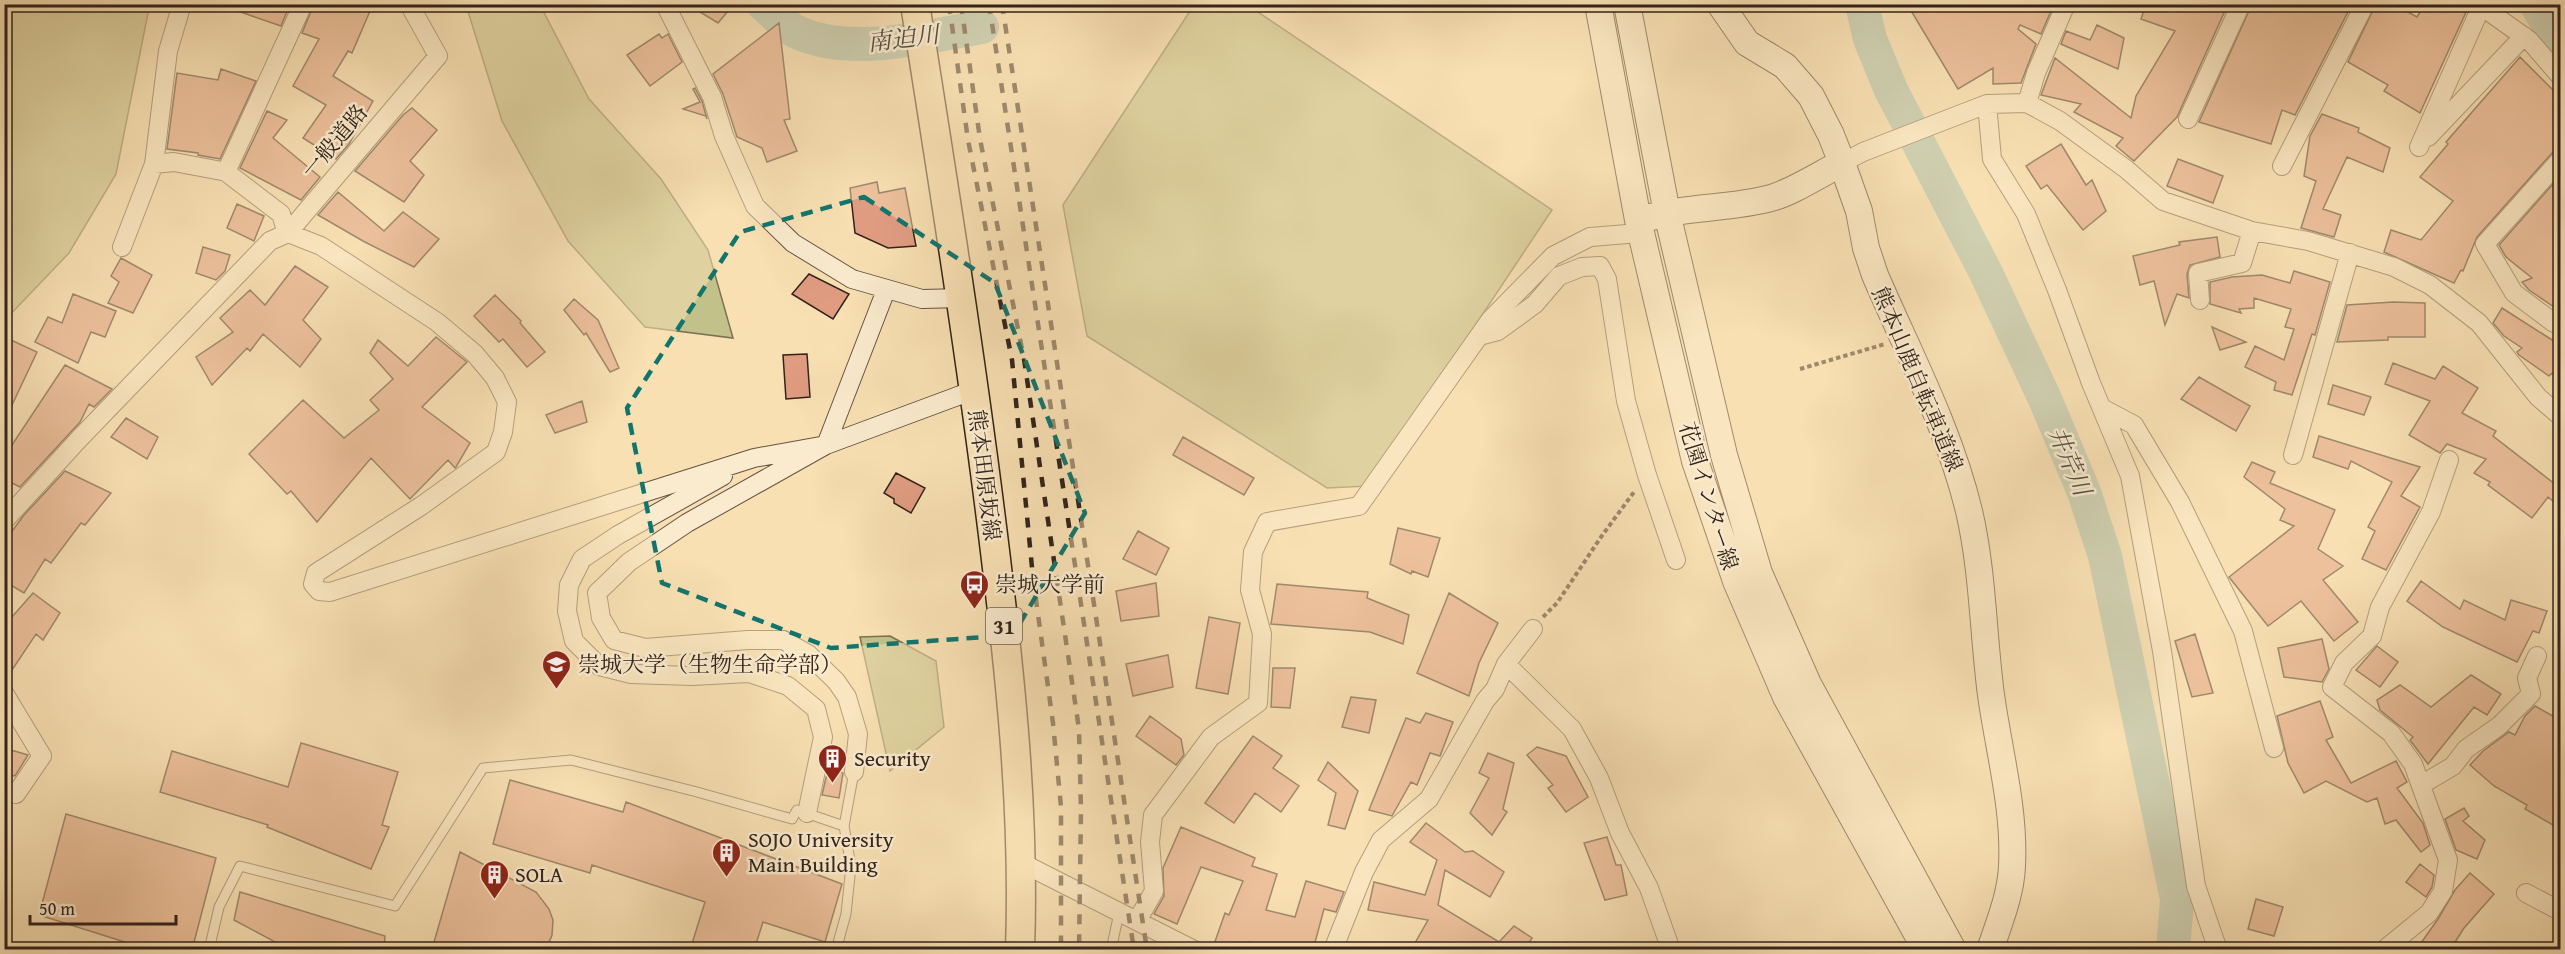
<svg xmlns="http://www.w3.org/2000/svg" width="2565" height="954" viewBox="0 0 2565 954" font-family="'Gentium Book Plus','Noto Serif JP',serif">
<style>
.green{fill:#c2c189;stroke:#7a7252;stroke-width:1.5}
.lines{fill:none;stroke-linecap:round;stroke-linejoin:round}
.river{stroke:#9dbdaf;stroke-width:34}
.building{fill:#e09c81;stroke:#32231b;stroke-width:1.5}
.lane-casing{stroke:#645241;stroke-width:11}
.street-casing{stroke:#645241;stroke-width:20}
.secondary-casing{stroke:#32231b;stroke-width:28}
.primary-casing{stroke:#32231b;stroke-width:31}
.path{stroke:#32231b;stroke-width:4;stroke-dasharray:4.5 3;stroke-linecap:butt}
.lane{stroke:#faebce;stroke-width:9}
.street{stroke:#faebce;stroke-width:18}
.secondary{stroke:#faebce;stroke-width:26}
.primary{stroke:#f8e0b3;stroke-width:28}
.rail{stroke:#32231b;stroke-width:4.5;stroke-dasharray:10 10;stroke-linecap:butt}
.marked{fill:none;stroke:#0f766e;stroke-width:4.5;stroke-dasharray:12 8;stroke-linejoin:round}
.labels{text-anchor:middle;dominant-baseline:central;stroke-width:5;stroke-linejoin:round;paint-order:stroke}
.shield{fill:#faebce;stroke:#6e5f51;stroke-width:1.5}
.shield-label{font-size:21px;font-weight:bold;fill:#32231b}
.street-label{font-size:22px;fill:#32231b;stroke:#faebce}
.poi-label{font-size:22px;fill:#32231b;stroke:#faebce;text-anchor:start}
.water-label{font-size:24px;font-style:italic;fill:#525147;stroke:#faebce}
</style>
<rect width="100%" height="100%" fill="#f8e0b3"/>
<filter id="stains"><feTurbulence type="fractalNoise" baseFrequency=".00333" numOctaves="4"/><feColorMatrix values="0 0 0 0 .2 0 0 0 0 .09 0 0 0 0 .02 0 0 0 .5 -.17"/></filter>
<radialGradient id="worn" r=".72"><stop offset=".6" stop-color="#630" stop-opacity="0"/><stop offset="1" stop-color="#630" stop-opacity=".3"/></radialGradient>
<path class="green" d="M1246 4 1552 210 1368 486 1327 488 1087 336 1063 205 1194 5Z
M14 5H153L148 13 116 174 69 253 5 320 4 17Z
M466 5H540L589 99 661 179 708 250 733 338 645 327 568 241 502 121Z
M890 636 936 661 944 727 890 771 860 637Z"/>
<g class="lines">
<path class="river" d="M763 4C774 13 786 28 799 33 854 57 926 36 982 27
M1862 4 1870 39 1891 90 1986 273 2045 399 2084 492 2105 556 2177 899 2173 950
M2536 4 2560 44"/>
</g>
<path class="building" d="M226 4H290L281 26 226 7Z
M314 4H373L352 53 348 51 333 76 373 101 349 144 336 159 303 138 326 105 293 86 319 39 302 33Z
M687 4H734L718 23Z
M1907 4H2054L2041 34 2020 25 2018 29 2036 44 2021 83 1993 84V68L1958 89Z
M2146 4H2228L2177 117 2134 161 2116 146 2123 138 2074 112 2081 104 2041 95 2055 58 2131 118 2136 96 2175 31 2141 19Z
M2252 4H2352L2295 115 2282 110 2271 144 2199 122Z
M2376 4H2393L2417 17 2425 4H2459L2467 10 2420 113 2384 91 2388 85 2348 62Z
M779 23 790 119 784 120 797 151 767 162 762 148 737 137 723 94 713 74Z
M2097 25 2124 38 2118 69 2061 44 2066 31 2090 40Z
M659 34 662 38 668 34 682 62 650 86 627 55Z
M2520 57 2560 97V149L2552 153 2477 237 2463 271 2461 270 2454 283 2384 252 2391 230 2421 240 2453 201 2420 177 2448 144 2446 142Z
M221 69 256 81 220 159 198 155V153L167 149 177 73 218 80Z
M695 88 702 101 707 119 706 116 683 109 700 102 693 89Z
M412 108 437 130 410 161 424 175 404 202 355 171 403 115Z
M267 111 287 120 273 138 320 177 301 200 240 168Z
M2322 114 2359 128 2358 132 2390 148 2383 172 2347 157 2323 209 2341 215 2334 237 2301 228 2316 181 2304 176 2310 136Z
M2061 144 2086 185 2092 180 2106 211 2083 230 2047 185 2041 189 2026 166Z
M2178 159 2223 176 2213 203 2167 186Z
M2560 176V305L2554 307 2529 290 2522 282 2532 278 2506 257 2499 245Z
M877 182 879 193 905 188 916 246 888 248 855 233 850 188Z
M338 192 384 231 403 212 439 239 414 267 363 241 318 215Z
M237 204 264 216 254 241 227 228Z
M2217 237 2220 257 2190 265 2187 274 2189 298 2177 294 2165 325 2154 281 2140 285 2133 256 2180 245 2179 242Z
M203 247 230 255 225 271 216 280 196 273Z
M121 258 152 275 133 313 108 303 119 282 111 276Z
M295 266 328 287 303 320 321 339 300 367 263 334 250 351 247 348 212 385 196 357 233 332 220 318 250 290 265 305Z
M2294 271 2330 282 2315 335 2312 334 2292 395 2274 390 2276 382 2245 367 2255 346 2284 360 2294 329 2285 327 2291 309 2254 298V308L2239 309 2241 313 2210 304V282L2232 277 2262 275 2290 283Z
M809 274 849 294 833 319 792 294Z
M73 294 116 311 105 337 91 332 78 363 35 342 48 317 62 323Z
M495 295 521 321 520 323 545 352 527 367 503 339 499 342 474 316Z
M574 299 598 320 619 368 610 372 586 333 584 335 564 310Z
M2393 302 2425 303V337H2388V340L2337 342 2347 305Z
M2502 308 2560 345V382L2552 373 2549 376 2519 355 2517 352 2522 348 2504 336 2493 323Z
M2212 327 2246 342 2220 350Z
M436 337 467 362 422 407 470 443 456 467 455 468 448 460 410 499 371 458 317 522 291 491 287 494 249 454 303 400 344 438 379 410 370 400 393 379 370 353 378 340 408 366Z
M11 340 37 352 4 422V354Z
M807 354 810 397 786 399 783 355Z
M2393 363 2435 379 2443 366 2478 388 2462 413 2496 431 2493 436 2560 488V507L2548 497 2532 518 2488 485 2490 482 2474 473 2486 459 2447 444 2440 453 2409 435 2430 401 2385 384Z
M65 365 112 389 94 407 89 404 80 422 20 487 4 479V457Z
M2199 377 2250 406 2236 431 2181 399Z
M2333 385 2371 397 2364 415 2328 404Z
M582 401 587 422 555 433 546 415Z
M126 418 158 437 147 459 111 437Z
M2319 436 2420 467 2401 496 2420 507 2386 570 2362 559 2375 531 2368 527 2392 482 2351 461 2348 469 2313 457Z
M1183 437 1254 478 1244 495 1173 455Z
M2252 462 2275 472 2270 483 2335 510 2318 549 2343 566 2323 580 2358 622 2334 641 2301 601 2268 626 2229 577 2294 526 2280 520 2285 509 2244 477Z
M65 471 111 493 85 525 81 523 51 563 45 559 24 593 4 581V542L24 515Z
M896 473 925 488 911 513 894 503V499L884 493Z
M1398 528 1440 538 1428 577 1412 571 1411 574 1390 564Z
M1138 531 1169 548 1156 575 1123 559Z
M2421 581 2460 609 2464 600 2505 620 2511 600 2547 611 2539 633 2533 631 2517 662 2443 627 2407 601Z
M1156 583 1159 616 1121 621 1116 591Z
M1277 584 1368 592 1367 598 1409 615 1403 644 1370 632 1271 624Z
M33 593 60 613 43 640 36 634 4 682V626Z
M1449 593 1498 623 1479 663 1469 696 1417 673Z
M1209 617 1240 623 1228 694 1196 688Z
M2195 634 2213 693 2192 697 2175 641Z
M2322 639 2329 669 2322 682 2284 677 2278 648Z
M2377 646 2398 662 2380 687 2356 670Z
M1168 655 1173 687 1133 696 1126 664Z
M1273 668H1295L1290 708 1271 707Z
M2471 675 2501 694 2487 715 2474 707 2428 764 2410 740 2413 737 2380 710 2377 700 2400 685 2431 707Z
M1351 697 1376 700 1369 733 1342 727Z
M2320 701 2333 737 2326 740 2351 783 2396 761 2407 782 2397 788 2423 823 2430 845 2421 852 2396 820 2385 824 2377 798 2367 802 2326 781 2304 793 2288 763 2277 716Z
M2535 706 2560 720V829L2525 809 2527 805 2494 786 2470 765 2483 751 2509 732 2515 735 2525 716Z
M1426 713 1453 722 1440 756 1430 753 1417 785 1411 782 1392 816 1369 810 1406 718 1420 723Z
M1150 716 1181 739 1184 755 1176 765 1136 736Z
M1253 736 1282 756 1273 768 1299 786 1281 812 1255 793 1234 823 1205 803Z
M301 743 398 772 382 825 389 827 371 869 267 827 268 825 160 792 172 751 288 787Z
M1537 747 1566 756 1588 797 1566 812 1548 788 1553 785 1527 755Z
M4 748 28 755 15 776 4 774Z
M1488 753 1514 763 1503 809 1507 812 1492 835 1470 813 1489 778 1479 773Z
M1328 762 1358 791 1345 829 1328 825 1336 793 1318 780Z
M828 769 843 773 839 798 822 795Z
M510 780 623 812 626 802 842 884 825 942 763 922 754 950H690L705 902 592 865 590 873 493 844Z
M2464 808 2469 816 2463 821 2485 840 2477 859 2456 850 2445 819Z
M66 814 216 858 192 950H150L39 915Z
M1426 823 1465 852 1473 851 1504 872 1490 897 1445 870 1438 905 1499 942 1514 926 1532 938 1525 950H1411L1428 920 1368 910 1374 882 1425 895 1437 860 1410 842Z
M1181 827 1255 858 1252 866 1277 874 1266 910 1295 917 1306 881 1344 892 1336 912 1324 909 1313 950H1277L1249 942 1246 950H1212L1225 913 1229 915 1243 881 1201 867 1177 924 1154 914 1164 896 1163 868Z
M1607 837 1616 865H1621L1627 895 1605 900 1584 843Z
M460 852 536 892 549 909 553 920 552 935 546 950H452L434 942Z
M2420 864 2434 875 2432 887 2426 897 2406 882Z
M2470 873 2494 894 2464 928 2450 950H2416L2438 919 2455 890Z
M240 892 385 936 384 950H277L279 944 234 920Z
M2256 899 2283 907 2274 936 2248 929Z"/>
<g class="lines">
<defs>
<path id="lane" d="M209 950 219 907 240 866 395 906 483 768 571 760 697 792 792 819 797 810 844 826 854 772
M836 950 846 914 851 866 844 826
M1111 950 1119 913"/>
<path id="street" d="M182 4 168 51 154 164 174 162 227 172
M665 4 712 97 724 136 755 206 793 243 852 279 922 299 962 298
M2478 4 2529 40 2560 76
M2027 103 2036 73 2066 4
M1987 104 1992 159 2026 214 2057 290 2091 383 2130 476 2162 651 2196 886 2218 950
M2188 119 2241 4
M2428 137 2524 36
M2419 147 2481 7
M2560 160 2485 244 2514 293 2554 323 2560 316
M1842 163 1863 152 1987 104 2027 103 2060 121 2126 169 2163 201 2252 231 2308 241 2394 267 2430 285 2479 323 2538 397 2560 416
M2282 166 2365 4
M287 234 438 56 409 4
M287 234 281 214 226 172 303 4
M122 247 154 164
M2200 300 2198 273 2242 263 2252 231
M1479 336 1498 331 1535 304 1559 276 1582 267 1600 266 1607 279 1626 401 1647 475 1676 560
M2102 408 2134 425 2180 502 2243 631 2274 748
M2293 455 2350 253
M723 476 618 535 582 559 569 585 567 611 574 641 599 666 631 674 692 676 749 673 788 686 816 709 823 737 807 813
M4 521 79 439 270 241 288 233 321 246 437 322 475 354 495 378 507 402 503 432 496 452 421 506 316 573 313 584 319 591 330 592 754 458 826 445 974 390
M1506 664 1572 729 1599 778 1620 833 1649 888 1671 950
M4 693 42 756 16 794
M854 772 858 734 847 697 836 681 808 654 783 640H748L645 648 614 640 601 618 597 593 629 562 687 523 826 445 886 290
M2421 785 2453 766 2466 749 2499 726 2531 694 2527 678 2537 656
M1022 863 1194 950
M2526 893 2560 911
M1137 921 1154 891 1150 842 1153 815 1211 737 1258 703 1262 634 1250 590 1253 552 1267 522 1359 506 1491 319 1553 256 1590 237 1640 233
M1333 950 1364 872 1381 840 1429 799 1485 701 1495 689 1506 664 1533 629
M2384 950 2429 913 2443 891 2448 860 2413 764 2391 733 2332 687 2344 663 2372 636 2380 607 2431 512 2449 460"/>
<path id="secondary" d="M1598 4 1638 220 1695 461 1736 581 1786 697 1926 950
M1627 4 1667 213 1724 455 1759 573 1808 684 1953 950
M1720 4 1747 43 1785 66 1811 96 1831 135 1842 163 1859 211 1866 248 1875 275C1908 352 1949 428 1969 511 1983 571 1983 634 1991 695 1999 752 2015 809 2012 866 2011 894 1999 923 1990 950
M1651 217C1690 206 1731 209 1771 198 1793 192 1820 174 1842 163"/>
<path id="primary" d="M915 4C943 181 971 357 993 535 1010 672 1025 811 1020 950"/>
</defs>
<use href="#lane" class="lane-casing"/>
<use href="#street" class="street-casing"/>
<use href="#secondary" class="secondary-casing"/>
<use href="#primary" class="primary-casing"/>
<path class="path" d="M1800 369 1885 344
M1543 617 1557 603 1601 537 1634 492"/>
<use href="#lane" class="lane"/>
<use href="#street" class="street"/>
<use href="#secondary" class="secondary"/>
<use href="#primary" class="primary"/>
<path class="rail" d="M949 4 968 140 1012 360 1033 578 1053 723 1061 807V950
M961 4 980 139 1024 359 1079 729 1081 810 1079 950
M989 4 1134 950
M1002 4 1147 950"/>
</g>
<path d="M0 0H2565V954H0ZM864 197 995 283 1085 513 1013 635 831 648 662 583 627 408 740 232Z" fill="#f8e0b3" fill-opacity=".55" fill-rule="evenodd"/>
<path class="marked" d="M864 197 995 283 1085 513 1013 635 831 648 662 583 627 408 740 232Z"/>
<defs>
<symbol id="bus-pin" viewBox="-11 -11 22 30"><path d="M0 17L-7.5 6A9.5 9.5 0 1 1 7.5 6Z" fill="#8f2418" stroke="#faebce"/><path d="M-5-6H5V4H4V6H2V4H-2V6H-4V4H-5ZM-3.5-4V0h7V-4ZM-3.5 1.2v1.5H-2V1.2ZM2 1.2v1.5H3.5V1.2Z" fill="#fff"/></symbol>
<symbol id="university-pin" viewBox="-11 -11 22 30"><path d="M0 17L-7.5 6A9.5 9.5 0 1 1 7.5 6Z" fill="#8f2418" stroke="#faebce"/><path d="M0-5L7-2L0 1L-7-2ZM-4 1L0 2.5L4 1V4Q0 6-4 4Z" fill="#fff"/></symbol>
<symbol id="building-pin" viewBox="-11 -11 22 30"><path d="M0 17L-7.5 6A9.5 9.5 0 1 1 7.5 6Z" fill="#8f2418" stroke="#faebce"/><path d="M-4-6H4V6H1V3H-1V6H-4ZM-2.5-4.3h1.7v1.8h-1.7ZM.8-4.3h1.7v1.8H.8ZM-2.5-1h1.7V.8h-1.7ZM.8-1h1.7V.8H.8Z" fill="#fff"/></symbol>
</defs>
<g fill-rule="evenodd">
<use href="#bus-pin" x="958" y="568" width="33" height="45"/>
<use href="#university-pin" x="540" y="648" width="33" height="45"/>
<use href="#building-pin" x="816" y="742" width="33" height="45"/>
<use href="#building-pin" x="710" y="836" width="33" height="45"/>
<use href="#building-pin" x="478" y="858" width="33" height="45"/>
</g>
<g class="labels">
<rect class="shield" x="986" y="608" width="36" height="36" rx="4.5"/>
<g class="shield-label">
<text x="1004" y="626">31</text>
</g>
<g class="street-label">
<text transform="translate(334 141) rotate(-50)">一般道路</text>
<text transform="translate(1918 379) rotate(67)">熊本山鹿自転車道線</text>
<text transform="translate(985 475) rotate(83)">熊本田原坂線</text>
<text transform="translate(1709 496) rotate(73)">花園インター線</text>
</g>
<g class="poi-label">
<text x="995" y="584">崇城大学前</text>
<text x="578" y="664">崇城大学（生物生命学部）</text>
<text x="854" y="758">Security</text>
<text x="748" y="839">SOJO University<tspan x="748" dy="25">Main Building</tspan></text>
<text x="515" y="874">SOLA</text>
</g>
<g class="water-label">
<text transform="translate(903 38) rotate(-7)">南迫川</text>
<text transform="translate(2070 461) rotate(67)">井芹川</text>
</g>
</g>
<rect width="2565" height="954" fill="none" stroke="#f8e0b3" stroke-width="24"/>
<rect x="6" y="6" width="2553" height="942" fill="none" stroke="#32231b" stroke-width="3"/>
<rect x="12" y="12" width="2541" height="930" fill="none" stroke="#32231b" stroke-width="1.5"/>
<path d="M30 915v9h146v-9" fill="none" stroke="#32231b" stroke-width="3"/>
<text x="39" y="915" font-size="18" fill="#32231b" stroke="#faebce" stroke-width="4.5" paint-order="stroke">50 m</text>
<rect width="100%" height="100%" filter="url(#stains)"/>
<rect width="100%" height="100%" fill="url(#worn)"/>
</svg>
